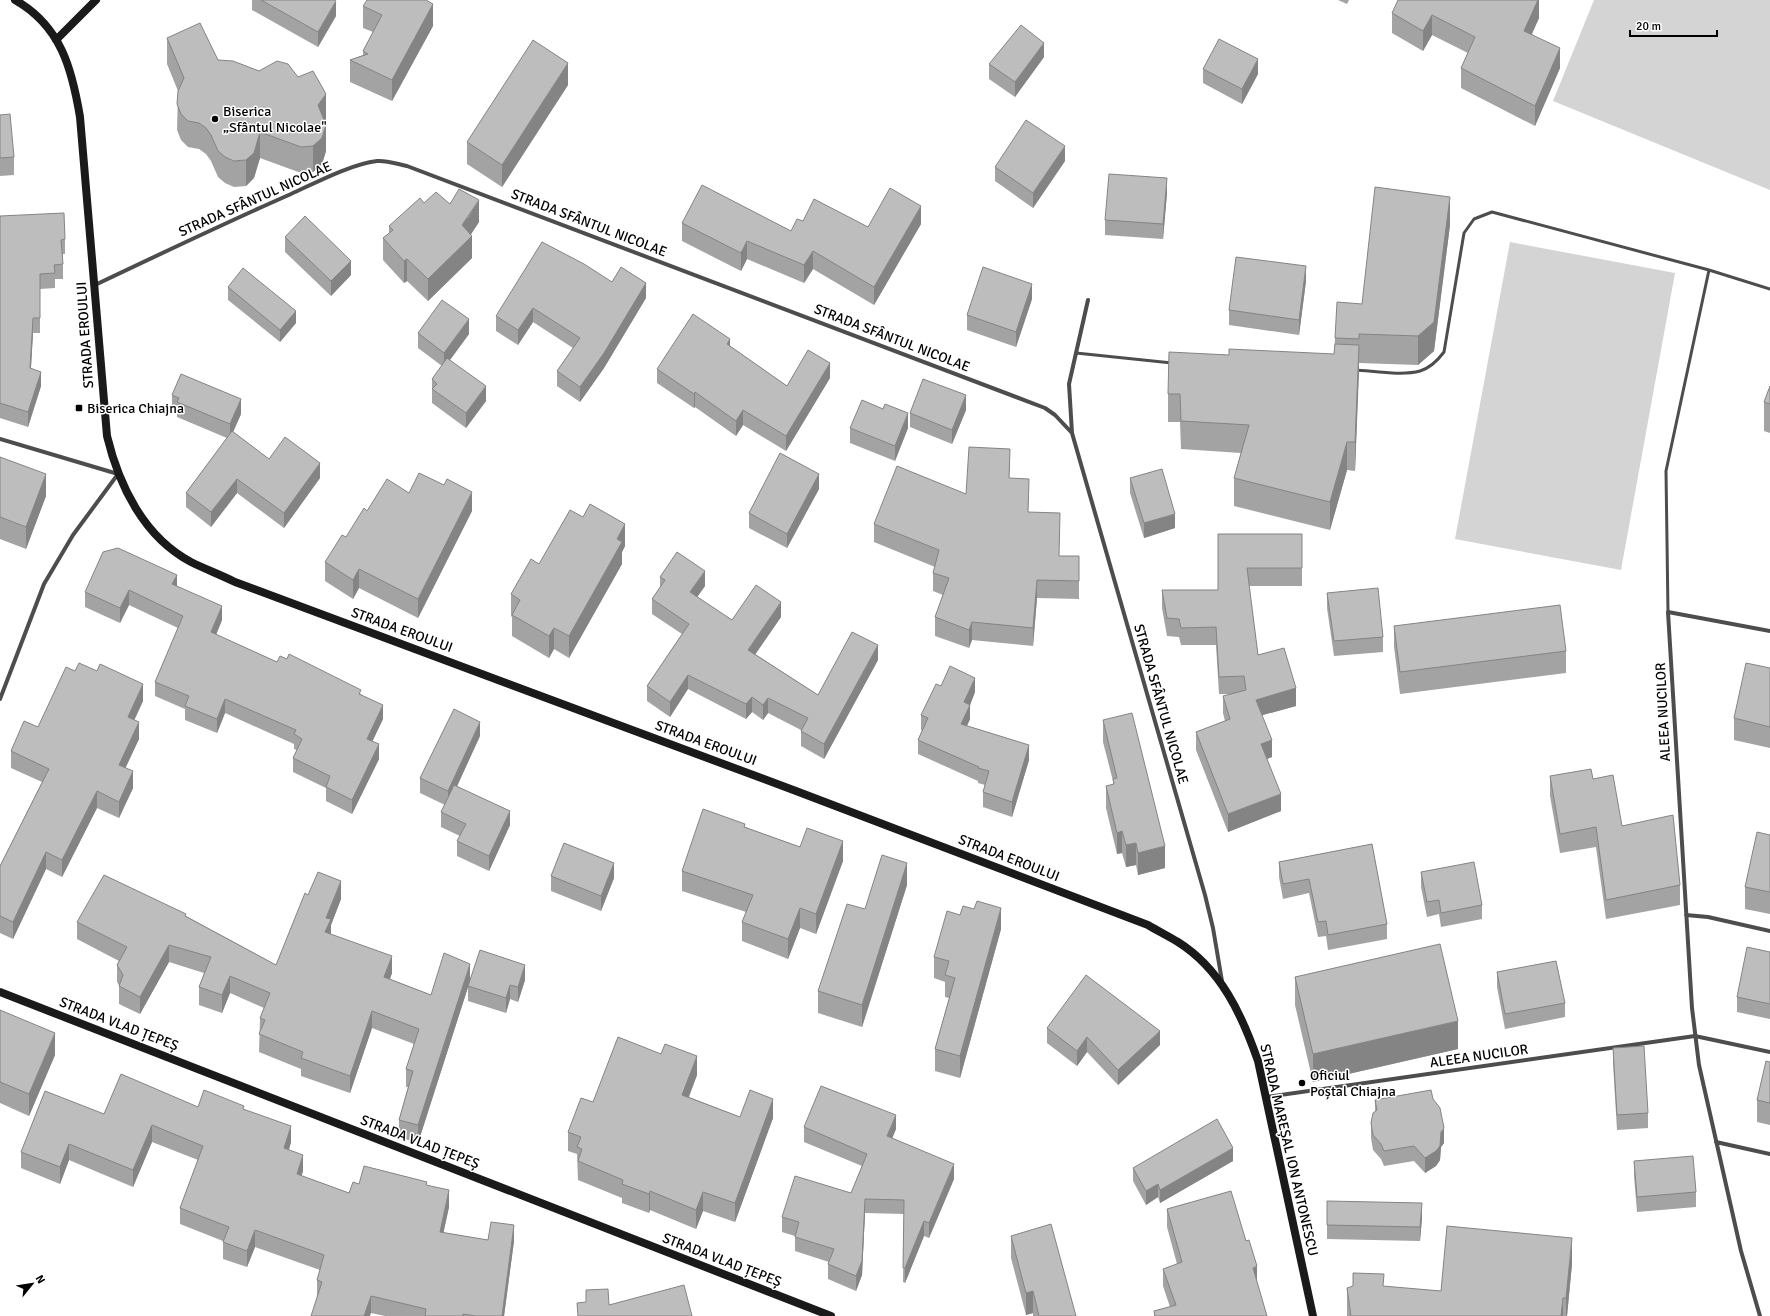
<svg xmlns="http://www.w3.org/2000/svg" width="1770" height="1316" viewBox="0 0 1770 1316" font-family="Signika,sans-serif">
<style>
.green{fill:#d4d4d4}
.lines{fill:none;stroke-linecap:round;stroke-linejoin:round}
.lane{stroke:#4d4d4d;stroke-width:3}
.street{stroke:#4d4d4d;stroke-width:4}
.secondary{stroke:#1a1a1a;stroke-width:8}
.wall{fill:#a3a3a3}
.shaded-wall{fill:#848484}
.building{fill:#bdbdbd;stroke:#848484}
.poi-dot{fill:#000;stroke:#fff;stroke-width:1.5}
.labels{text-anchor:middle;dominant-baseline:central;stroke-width:3;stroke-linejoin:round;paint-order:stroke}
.poi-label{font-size:14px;fill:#000;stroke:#fff;text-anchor:start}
.street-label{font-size:14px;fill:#000;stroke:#fff}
</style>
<rect width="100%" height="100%" fill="#fff"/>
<path class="green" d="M1594 0H1770V190L1553 101Z
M1510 242 1675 273 1621 570 1455 539Z"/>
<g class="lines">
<path class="lane" d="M1076 353 1172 363
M1355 370C1374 371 1402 376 1420 371 1430 368 1438 360 1444 352L1464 233 1474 219 1492 212 1709 270 1770 289
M1668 612 1666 471 1709 270"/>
<path class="street" d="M95 285C160 254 225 223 291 194 315 183 351 164 377 161 386 160 397 164 407 166L1045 408 1055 415 1072 433
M1088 300 1069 384 1072 433 1205 895 1213 928 1222 981
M0 439 118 474 73 535 44 584 0 699
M1686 915 1708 917 1770 931
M1266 1097 1695 1036 1770 1052
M1716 1142 1770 1154
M1760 1316 1741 1251 1699 1065 1692 1008 1668 612 1770 631"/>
<path class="secondary" d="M15 0C61 26 72 69 80 117L107 436C119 486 144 537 191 562 205 569 221 575 235 582L796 791 1148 925C1158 931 1168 936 1178 942 1221 969 1242 1015 1258 1061L1313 1316
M56 40 96 0
M0 992 831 1316"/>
</g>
<path class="wall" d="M252 0H334L336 16 318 47 252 10Z
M1338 0H1349L1347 4Z
M1539 0V18L1532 34 1560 68 1535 126 1461 88V68L1468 53 1432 35 1423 51 1392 33V13Z
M363 6 433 26 392 101 350 82V60L363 55V51L373 32 363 28Z
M167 38 218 60 326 120 324 121 326 151 322 164 313 172 301 173 260 158 254 178 246 186 234 187 225 183 218 177 211 161 206 154 199 149 188 147 181 140 177 130 178 91 167 64Z
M1044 57 1015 97 989 79V64Z
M1203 69 1258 74 1242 104 1203 83Z
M568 85 502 187 467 164V142Z
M0 115 14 157V175L0 176Z
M1065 161 1033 208 995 181V167Z
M1167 193 1163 239 1105 235V220Z
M424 203 479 222 471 234 472 258 428 301 407 281 404 283 383 260V238L389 233V226Z
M0 216 65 239V254H63V279H55V288L40 289V333H33L31 368 41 386 28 427 0 418Z
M803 221 868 227 921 224 874 305 813 269 804 283 747 259 741 271 682 241V223L791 231Z
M1450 225 1434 351 1418 365 1359 363 1355 471 1347 470 1330 530 1234 506V478L1241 453 1181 449 1180 422H1168V394L1229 355 1334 354 1335 338 1362 304Z
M285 237 351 275 331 296 285 252Z
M1306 281 1299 335 1229 325V310Z
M612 282 646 298 604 368 580 402 557 386V371L573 348 533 322 518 345 496 331V316Z
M228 287 296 323 280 342 228 300Z
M1032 299 1016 347 967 330V315Z
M418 333 469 334 450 360 486 401 466 428 432 403V379L442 366 418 348Z
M730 346 787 386 830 378 786 451 743 425 736 436 695 407 694 408 657 383V369Z
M1770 386V433L1764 431V402Z
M172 395 241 414 233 432 269 459 320 478 284 528 237 493 211 527 186 507V493L227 438 177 417V412L172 410Z
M883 409 908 428 895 461 850 443V428Z
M966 410 952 444 910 427V413Z
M0 457 46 496 26 549 0 539Z
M1010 467 1009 478 1029 497 1028 512 1059 556H1079V599L1037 598 1033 646 972 640 969 648 935 636V617L943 595 933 591V573L935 567 874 542V524L966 494Z
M1130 478 1175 528 1144 538 1130 493Z
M819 489 787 548 749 528V513Z
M409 493 472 511 418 618 359 588 353 599 325 581V562L346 537 367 511Z
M1218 534H1302V586H1249L1258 655 1296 706 1262 715 1272 757 1267 759 1281 811 1228 832 1196 750V732L1225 721 1223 713V696L1232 694H1219L1216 645H1181L1179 637 1167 636 1162 608V590H1218Z
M625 546 622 552V564L569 658 554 649 549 658 512 636V617L511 616V594L539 564Z
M660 577 705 586 697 597 732 620 781 617 755 654 818 695 878 660 824 759 801 746V730L768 713 763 720 752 712 746 719 688 689 670 717 647 701V686L682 634 652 614V599L660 588Z
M177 586 222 620 216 635 277 662 361 694 383 719 372 741 379 759 352 814 326 801V788L293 772V758L297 750 294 749V744L225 713 217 733 185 720V709L155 696V682L178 628 129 605 120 623 85 607V592Z
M1327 593 1383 637V652L1334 656 1327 608Z
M1394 626 1566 651V673L1400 694 1394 647Z
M1770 668V748L1734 740V718Z
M975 692 970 705V719L967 726 1029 760 1012 817 983 807V792L985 785 978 783V781L918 754V740L922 730H921V715Z
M143 701 134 720 139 739 125 768 133 788 119 818 97 808 62 877 46 869 13 939 0 933V866L42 782 11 768V751L38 727Z
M1103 720 1165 868 1138 875 1136 865 1126 867 1122 853 1117 854 1106 808V786L1113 785V781L1103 742Z
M480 736 457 786 510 825 489 871 457 856V841L460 836 441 827V812L445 805 420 793V778Z
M1550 776 1593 779 1622 826 1680 885V905L1606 919 1596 847 1560 853 1550 796Z
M745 827 800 847 843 861 816 934 800 928 788 959 742 941V922L746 912 682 891V871Z
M1770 835V914L1745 909V887Z
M1372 844 1387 924V939L1328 950 1326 936 1318 937 1309 893 1283 899 1279 877V862Z
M1421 872 1482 905V919L1441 927 1439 914 1427 917 1421 887Z
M551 876 614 878 601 911 551 891Z
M907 885 862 1027 818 1013V991L865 909Z
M308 895 341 899 331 925V934L392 973 390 979 431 995 470 980H525L518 1002 510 999 506 1013 468 1001V987L418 1143 399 1137V1120L408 1087H406V1069L414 1044 372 1028 350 1093 301 1076V1069L259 1052 260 1018 264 1008 230 993 222 1013 199 1005V987L204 973 169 962 140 1014 119 1004V985L117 982V965L119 961 77 939V922L186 916 276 965Z
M960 915 1001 929 960 1078 935 1071V1049L949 998 945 997V982L934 978V957Z
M1770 952V1019L1737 1012V997Z
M1497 972 1565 1003V1017L1505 1029 1497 987Z
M1295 977 1458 1049 1313 1082 1295 1005Z
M0 1010 55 1055 29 1116 0 1103Z
M1047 1028 1160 1045 1118 1085 1087 1052 1077 1066 1047 1043Z
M1613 1048 1648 1113V1128L1617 1130 1613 1063Z
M1770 1062V1125L1757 1122V1100Z
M697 1075 689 1097 740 1117 773 1118 735 1222 703 1211 696 1229 650 1210 649 1213 622 1203V1198L578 1180 577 1154 568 1151V1132L593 1102Z
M1433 1099 1444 1143 1441 1147 1440 1160 1436 1166 1425 1173 1414 1161 1384 1166 1381 1159 1373 1150 1371 1138V1123L1375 1111V1100Z
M198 1107 244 1109 291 1142 289 1150 303 1171 301 1176 349 1193 359 1184 427 1186 449 1207 443 1233 488 1240 514 1241 504 1316H385L371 1313 317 1297V1280L320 1270 255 1247 247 1267 223 1259V1241L180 1224V1208L198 1160 152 1142 133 1187 69 1160 60 1184 21 1168V1152L104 1114Z
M804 1127 896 1129 892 1138 954 1179 929 1238 924 1236 905 1283 903 1282 904 1214 865 1213 862 1275 856 1291 828 1279V1264L829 1262 795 1251V1236L782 1232V1217L851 1193 862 1166 804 1142Z
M1233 1161 1160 1203 1158 1197 1146 1205 1133 1181V1168Z
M1634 1161 1696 1192V1207L1637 1212 1634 1176Z
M1327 1201 1422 1218 1420 1241 1327 1239Z
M1167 1209 1257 1283 1267 1316H1154V1311L1170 1307 1163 1286V1269L1177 1264 1167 1227Z
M1011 1236 1076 1316H1033V1313L1026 1315 1011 1258Z
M1572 1264 1567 1316H1347V1288L1441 1291Z"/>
<path class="shaded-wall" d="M1538 0H1539V18L1524 51V31Z
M336 1V16L318 47V32Z
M433 4V26L392 101V80Z
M1432 15V35L1423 51V31Z
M1044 43V57L1015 97V82Z
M1560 48V68L1535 126V106Z
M1258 59V74L1242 104V89Z
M568 63V85L502 187V165Z
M326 94V120L318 131V105Z
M326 125V151L322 164 313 172V146Z
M260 132V158L254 178 246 186V160Z
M1065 146V161L1033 208V193Z
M1167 178V193L1163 239V224Z
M1450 197V225L1434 351 1418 365V336Z
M479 200V222L466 242 472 236V258L428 301V279Z
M921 206V224L874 305V287Z
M747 241V259L741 271V253Z
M813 251V269L804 283V265Z
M407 259V281L404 283V261Z
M351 261V275L331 296V281Z
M1306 266V281L1299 335V320Z
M646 283V298L604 368 580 402V387Z
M1032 284V299L1016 347V332Z
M533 308V322L518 345V330Z
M296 311V323L280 342V330Z
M33 318V333L30 383V368Z
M469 319V334L444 368V353Z
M730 339V354L727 344Z
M1359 345V373L1355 471V442Z
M830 363V378L786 451V436Z
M41 372V386L28 427V412Z
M486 386V401L466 428V413Z
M695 392V407L694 408V394Z
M966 395V410L952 444V430Z
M241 399V414L230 439V424Z
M743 410V425L736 436V421Z
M908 413V428L895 461V446Z
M1347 442V470L1330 530V502Z
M320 463V478L284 528V513Z
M46 474V496L26 549V527Z
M819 474V489L787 548V534Z
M237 479V493L211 527V512Z
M472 492V511L418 618V599Z
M1175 514V528L1144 538V523Z
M625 524V546L622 552V564L569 658V636L617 539Z
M359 569V588L353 599V580Z
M705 571V586L690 607V592Z
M177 575V589L172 584Z
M1037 580V598L1033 646V628Z
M129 590V605L120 623V608Z
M781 602V617L748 665V650Z
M222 606V620L211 647V632Z
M972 622V640L969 648V630Z
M554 628V649L549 658V636Z
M878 645V660L824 759V744Z
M688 675V689L670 717V702Z
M975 678V692L970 705V719L961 739V724L964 702Z
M143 684V701L128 734V717Z
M1296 688V706L1256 717V700Z
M752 697V712L746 719V704Z
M768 698V713L763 720V705Z
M225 699V713L217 733V719Z
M383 705V719L367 753V739Z
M139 722V739L119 782V765Z
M480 722V736L448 806V791Z
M1272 740V757L1261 761V744Z
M379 744V759L352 814V800Z
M1029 745V760L1012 817V802Z
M133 771V788L119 818V802Z
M97 791V808L62 877V860Z
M1281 794V811L1228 832V814Z
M510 811V825L489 871V856Z
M1122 831V853L1117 854V833Z
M843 841V861L816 934V914Z
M1136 843V865L1126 867V845Z
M1165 846V868L1138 875V853Z
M46 852V869L13 939V922Z
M614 863V878L601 911V896Z
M907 863V885L862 1027V1005Z
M341 881V899L331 925V937L325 932 326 918Z
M800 908V928L788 959V939Z
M1001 908V929L960 1078V1056Z
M169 945V962L140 1014V997Z
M392 956V973L384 995V977Z
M470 964V981L418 1143V1125Z
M525 965V980L518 1002V987Z
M230 976V993L222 1013V995Z
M510 985V999L506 1013V998Z
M372 1011V1028L350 1093V1076Z
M1458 1021V1049L1313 1082V1054Z
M1160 1031V1045L1118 1085V1070Z
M55 1033V1055L29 1116V1094Z
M1087 1037V1052L1077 1066V1051Z
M697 1056V1075L682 1114V1095Z
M773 1099V1118L735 1222V1203Z
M896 1115V1129L887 1151V1136Z
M152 1125V1142L133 1187V1170Z
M291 1126V1142L284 1165V1148Z
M1444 1128V1143L1441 1147 1440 1160 1436 1166 1425 1173V1158Z
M69 1144V1160L60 1184V1167Z
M1233 1148V1161L1160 1203V1190Z
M303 1155V1171L297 1191V1174Z
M954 1164V1179L929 1238V1223Z
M1158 1184V1197L1146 1205V1191Z
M449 1190V1207L440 1249V1232Z
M650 1191V1210L649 1213V1194Z
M703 1192V1211L696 1229V1210Z
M865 1199V1213L862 1275 856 1291V1276Z
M1422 1203V1218L1420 1241V1227Z
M924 1221V1236L905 1283V1268Z
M514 1225V1241L504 1316H502Z
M255 1230V1247L247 1267V1251Z
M1572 1238V1264L1567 1316H1566V1298Z
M1257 1266V1284L1253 1268Z
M1033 1291V1313L1026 1315V1293Z
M371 1296V1313L370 1316H364Z
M1563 1298V1316H1561Z"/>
<path class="building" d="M261 0H334L336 1 318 32Z
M367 0H426L433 4 392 80 350 60 368 54 363 51 382 15 363 6Z
M1398 0H1538L1524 31 1560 48 1535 106 1461 68 1475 37 1432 15 1423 31 1392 13Z
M200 23 218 60 233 61 259 71 277 61 288 64 298 77 313 71 326 94 318 105 326 125 322 138 313 146 301 147 260 132 254 153 246 160 234 161 225 157 218 151 211 135 206 128 199 123 188 121 181 114 177 104 178 91 184 78 167 38Z
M1021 25 1044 43 1015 82 989 64Z
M1219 39 1258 59 1242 89 1203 69Z
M533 40 568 63 502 165 467 142Z
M10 114 14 157 0 158V115Z
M1026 120 1065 146 1033 193 995 167Z
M1109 174 1167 178 1163 224 1105 220Z
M702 185 791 231 797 219 803 221 814 199 868 227 890 188 921 206 874 287 813 251 804 265 747 241 741 253 682 223Z
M1375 187 1450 197 1434 322 1418 336 1359 334V339L1335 338 1337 302 1362 304Z
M459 189 479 200 462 225 472 236 428 279 407 259 404 261 383 238 393 230 389 226 420 198 424 203 436 192 450 204Z
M64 213 65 239 61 240 63 264 54 265 55 273 40 274V318H33L30 368 41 372 28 412 0 403V216Z
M305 216 351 261 331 281 285 237Z
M542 242 584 264 612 282 621 267 646 283 604 353 580 387 557 371 580 338 533 308 518 330 496 316Z
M1236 257 1306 266 1299 320 1229 310Z
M983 267 1032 284 1016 332 967 315Z
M243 268 296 311 280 330 228 287Z
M442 300 469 319 444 353 418 333Z
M693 314 730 339 727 344 787 386 808 350 830 363 786 436 743 410 736 421 695 392 694 394 657 369Z
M1335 344 1359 345 1355 442H1347L1330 502 1234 478 1249 425 1181 421 1180 394H1168L1169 352 1229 355V349L1334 354Z
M447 358 486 386 466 413 432 389 437 384 432 379Z
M181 374 241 399 230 424 177 402 179 398 172 395Z
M923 379 966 395 952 430 910 413Z
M1770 386V404L1764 402Z
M862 400 883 409 885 404 908 413 895 446 850 428Z
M232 431 269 459 285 437 320 463 284 513 237 479 211 512 186 493Z
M969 447 1010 449 1009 478 1029 479 1028 512 1060 513 1059 556H1079V581L1037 580 1033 628 972 622 969 630 935 617 949 578 933 573 939 550 874 524 897 466 966 494Z
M780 453 819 474 787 534 749 513Z
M0 457 46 474 26 527 0 517Z
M1162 469 1175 514 1144 523 1130 478Z
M419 473 444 485 447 479 472 492 418 599 359 569 353 580 325 562 342 535 346 537 364 508 367 511 387 479 409 493Z
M590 504 625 524 617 539 622 542 569 636 554 628 549 636 512 615 520 600 511 594 531 559 539 564 570 510 583 517Z
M1218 534H1302V568H1247L1258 655 1284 648 1296 688 1256 700 1272 740 1261 744 1281 794 1228 814 1196 732 1230 719 1223 696 1246 690 1244 676 1219 677 1216 627 1181 628 1179 619 1167 618 1162 590H1218Z
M118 548 177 575 172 584 222 606 211 632 277 662 280 656 287 659 289 654 361 690 359 694 383 705 367 739 379 744 352 800 326 787 330 776 293 758 302 739 294 734 296 730 225 699 217 719 185 706 189 696 155 682 183 616 129 590 120 608 85 592 103 552Z
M677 552 705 571 690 592 732 620 756 585 781 602 748 650 818 695 852 632 878 645 824 744 801 731 808 718 768 698 763 705 752 697 746 704 688 675 670 702 647 686 689 624 652 599 665 580 660 577Z
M1378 588 1383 637 1334 641 1327 593Z
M1560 605 1566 651 1400 672 1394 626Z
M79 663 97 671 100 664 143 684 128 717 139 722 119 765 133 771 119 802 97 791 62 860 46 852 13 922 0 916V866L49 769 11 751 24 721 38 727 66 667 75 671Z
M1746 663 1770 668V727L1734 718Z
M950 666 975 678 964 702 970 705 961 724 1029 745 1012 802 983 792 989 771 978 768 979 767 918 740 928 718 921 715 936 684 941 686Z
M454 709 480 722 448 791 420 778Z
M1132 713 1165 846 1138 853 1136 843 1126 845 1122 831 1117 833 1106 786 1114 784 1113 779 1117 778 1103 720Z
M1591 769 1593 779 1613 775 1622 826 1673 815 1680 885 1606 900 1596 827 1560 834 1550 776Z
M454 785 510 811 489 856 457 841 466 824 441 812Z
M703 809 745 824 744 827 800 847 807 828 843 841 816 914 800 908 788 939 742 922 753 895 682 871Z
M1757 832 1770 835V892L1745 887Z
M564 843 614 863 601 896 551 876Z
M1372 844 1387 924 1328 935 1326 921 1318 922 1309 879 1283 884 1279 862Z
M882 855 907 863 862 1005 818 991 847 904 865 909Z
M1474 862 1482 905 1441 913 1439 900 1427 902 1421 872Z
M318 872 341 881 326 918 331 919 325 932 392 956 384 977 431 995 444 953 470 964 418 1125 399 1120 413 1071 406 1069 419 1029 372 1011 350 1076 301 1058 303 1052 259 1034 265 1020 260 1018 270 993 230 976 222 995 199 987 211 957 169 945 140 997 119 986 123 975 117 965 127 947 77 922 104 875 186 914 185 916 276 965 305 893 308 895Z
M977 901 1001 908 960 1056 935 1049 955 978 945 975 949 961 934 957 947 911 960 915 963 906 974 909Z
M1440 944 1458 1021 1313 1054 1295 977Z
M1747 947 1770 952V1004L1737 997Z
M480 950 525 965 518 987 510 985 506 998 468 986Z
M1556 961 1565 1003 1505 1014 1497 972Z
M1086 975 1160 1031 1118 1070 1087 1037 1077 1051 1047 1028Z
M0 1010 55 1033 29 1094 0 1082Z
M618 1037 661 1054 665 1044 697 1056 682 1095 740 1117 750 1090 773 1099 735 1203 703 1192 696 1210 650 1191 649 1194 622 1184 623 1180 578 1161 582 1149 577 1147 581 1137 568 1132 581 1098 593 1102Z
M1644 1046 1648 1113 1617 1115 1613 1048Z
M1766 1061 1770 1062V1103L1757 1100Z
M121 1074 198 1107 204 1090 244 1106 243 1109 291 1126 284 1148 303 1155 297 1174 349 1193 353 1182 359 1184 364 1166 427 1182 426 1185 449 1190 440 1232 488 1240 491 1222 514 1225 502 1316H476L463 1314V1316H425L426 1309 371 1296 364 1316H311L322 1282 317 1280 324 1255 255 1230 247 1251 223 1242 229 1227 180 1208 203 1146 152 1125 133 1170 69 1144 60 1167 21 1152 45 1091 104 1114Z
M821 1086 896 1115 887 1136 954 1164 929 1223 924 1221 905 1268H903L904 1200 865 1199 862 1261 856 1276 828 1264 834 1249 795 1237 799 1222 782 1217 795 1176 851 1193 867 1154 804 1127Z
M1431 1090 1433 1099 1440 1108 1444 1128 1441 1132 1440 1146 1436 1151 1425 1158 1414 1146 1384 1151 1381 1144 1373 1135 1371 1123 1373 1113 1377 1110 1375 1100Z
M1217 1119 1233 1148 1160 1190 1158 1184 1146 1191 1133 1168Z
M1693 1156 1696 1192 1637 1197 1634 1161Z
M1231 1191 1246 1241 1249 1240 1257 1266 1253 1268 1267 1316H1155L1154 1311 1176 1305 1163 1269 1182 1262 1167 1209Z
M1327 1201 1422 1203 1420 1227 1327 1225Z
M1051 1224 1076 1316H1039L1033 1291 1026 1293 1011 1236Z
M1447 1226 1572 1238 1566 1298H1563L1561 1316H1351L1347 1288 1353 1286V1273L1384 1274 1383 1286 1441 1291Z
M684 1285 692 1316H578L577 1303 586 1302V1290L608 1289 609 1305Z"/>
<g class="poi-dot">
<circle cx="215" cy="119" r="4"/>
<rect x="75" y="404" width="8" height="8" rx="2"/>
<circle cx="1302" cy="1083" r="4"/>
</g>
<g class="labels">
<g class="poi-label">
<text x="223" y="111">Biserica<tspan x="223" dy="16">„Sfântul Nicolae"</tspan></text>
<text x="87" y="408">Biserica Chiajna</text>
<text x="1310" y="1075">Oficiul<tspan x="1310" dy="16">Poștal Chiajna</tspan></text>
</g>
<g class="street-label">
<text transform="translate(255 199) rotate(-24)">STRADA SFÂNTUL NICOLAE</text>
<text transform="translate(589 223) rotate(21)">STRADA SFÂNTUL NICOLAE</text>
<text transform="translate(85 335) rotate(-94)">STRADA EROULUI</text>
<text transform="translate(892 338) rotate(21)">STRADA SFÂNTUL NICOLAE</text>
<text transform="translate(402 630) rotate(20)">STRADA EROULUI</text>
<text transform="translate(1161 704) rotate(74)">STRADA SFÂNTUL NICOLAE</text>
<text transform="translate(1663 712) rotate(-93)">ALEEA NUCILOR</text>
<text transform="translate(706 743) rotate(20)">STRADA EROULUI</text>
<text transform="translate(1009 858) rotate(21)">STRADA EROULUI</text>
<text transform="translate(119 1024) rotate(21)">STRADA VLAD ȚEPEȘ</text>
<text transform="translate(1479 1056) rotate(-8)">ALEEA NUCILOR</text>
<text transform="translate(420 1142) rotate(21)">STRADA VLAD ȚEPEȘ</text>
<text transform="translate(1289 1150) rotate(77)">STRADA MAREȘAL ION ANTONESCU</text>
<text transform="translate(722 1260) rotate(21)">STRADA VLAD ȚEPEȘ</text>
</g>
</g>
<g transform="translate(32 1284) rotate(60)" stroke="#ffffff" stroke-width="3" paint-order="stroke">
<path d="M0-3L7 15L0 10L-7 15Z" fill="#000000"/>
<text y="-6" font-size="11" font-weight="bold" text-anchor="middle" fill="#000000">N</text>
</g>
<path d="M1630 30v6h87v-6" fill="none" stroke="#000000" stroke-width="2"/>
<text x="1636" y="30" font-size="12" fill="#000000" stroke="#ffffff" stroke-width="3" paint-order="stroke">20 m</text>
</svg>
